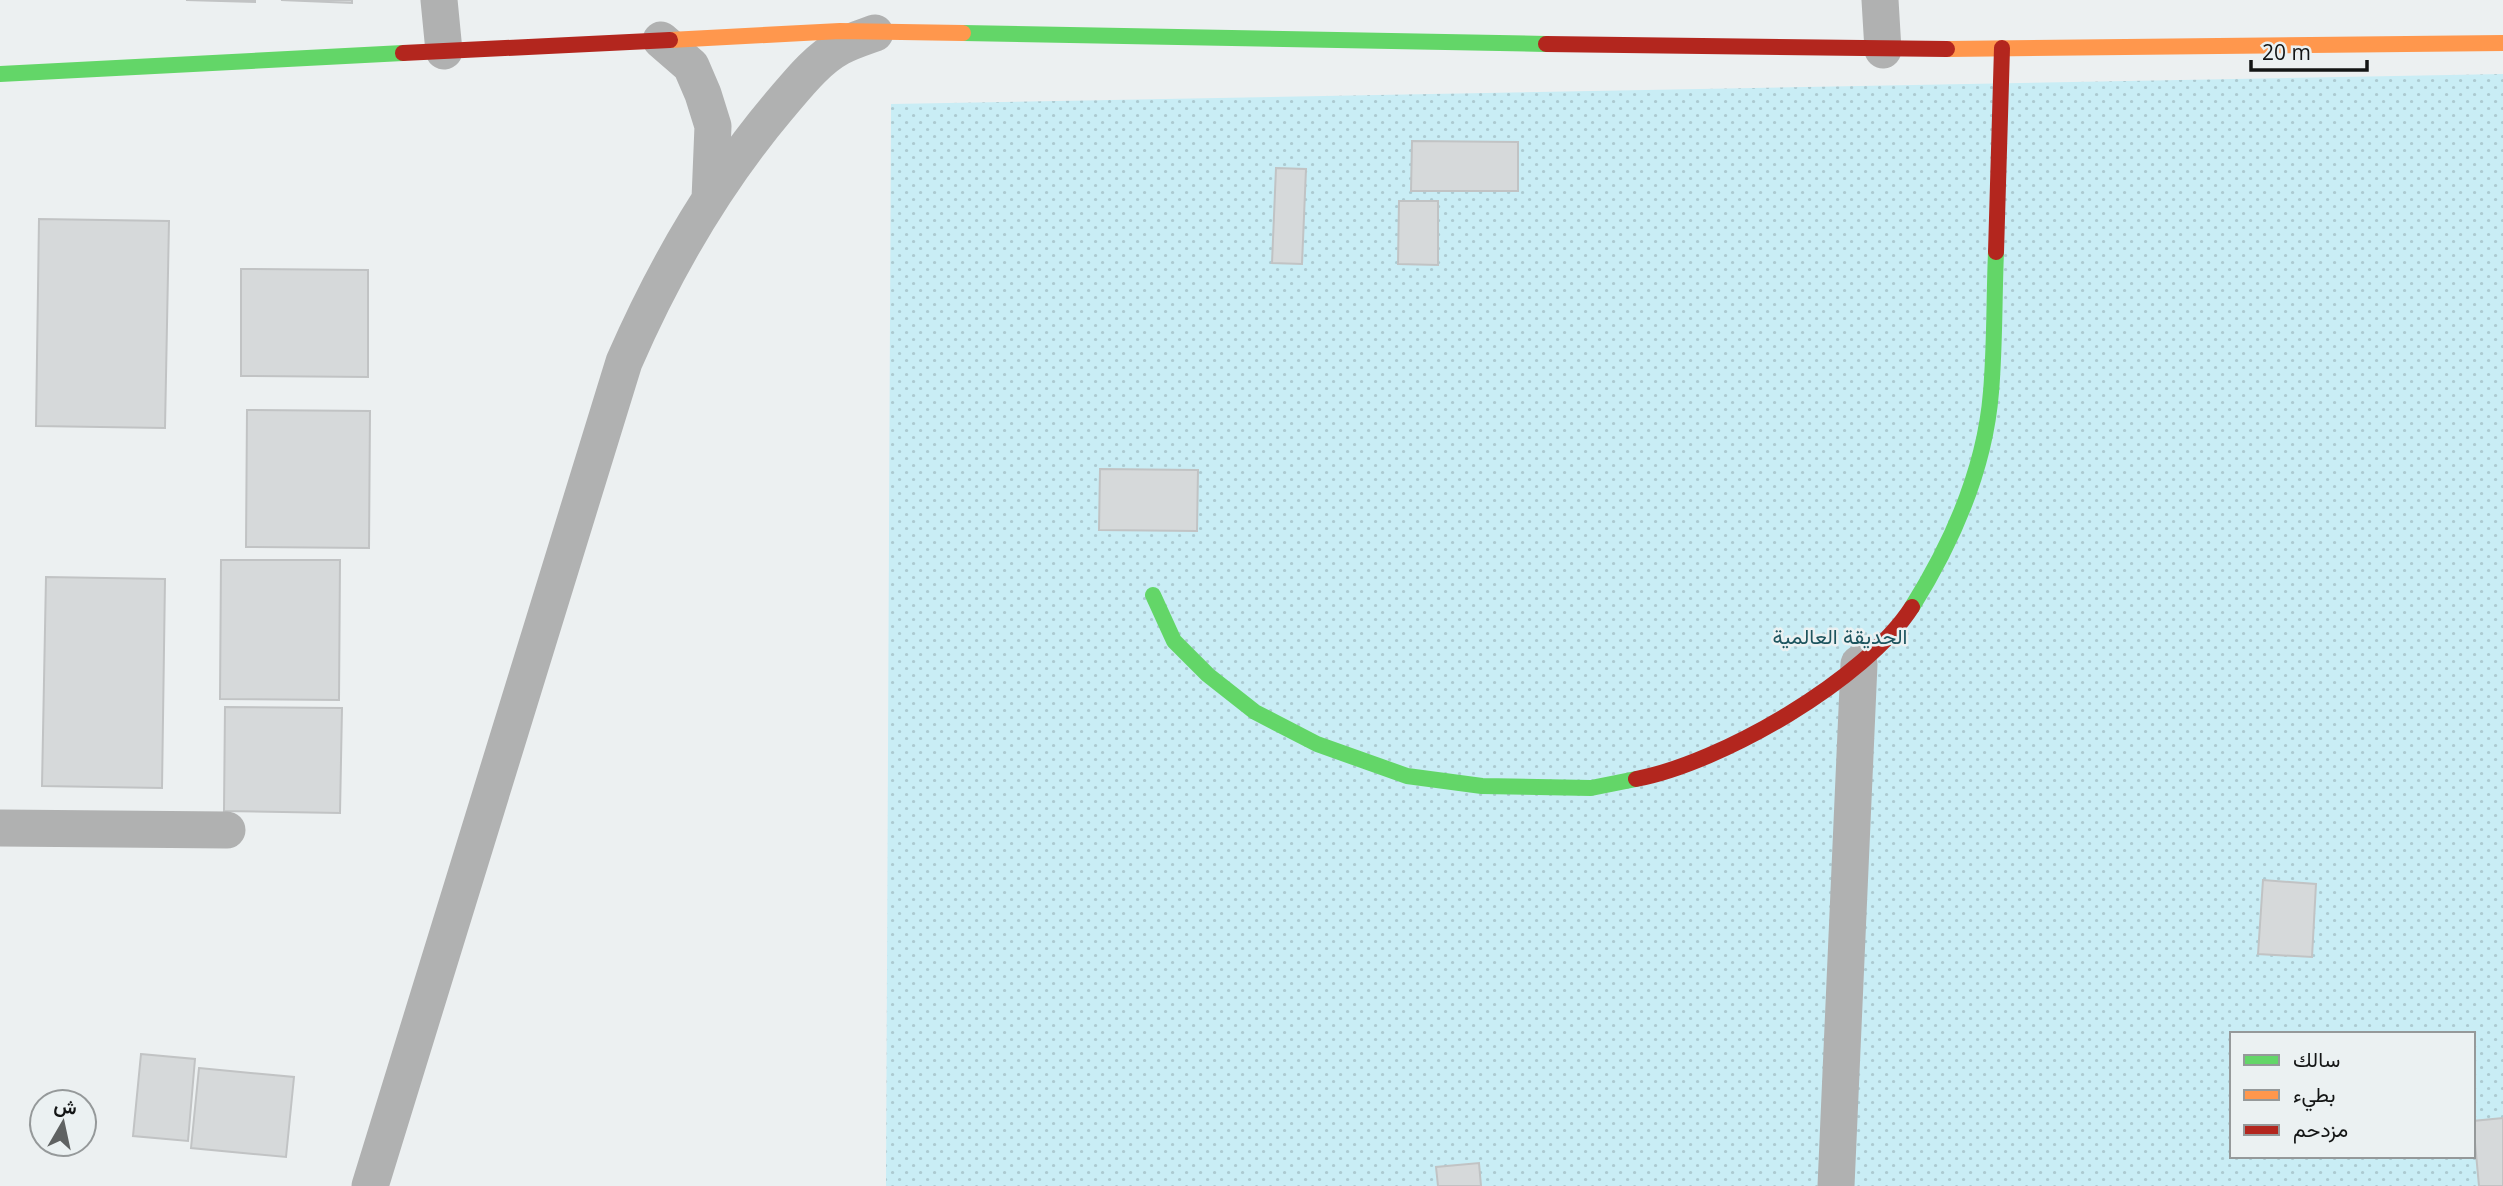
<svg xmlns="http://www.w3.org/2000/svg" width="2503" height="1186" viewBox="0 0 2503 1186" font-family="'Open Sans',Vazirmatn,sans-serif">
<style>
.green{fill:url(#green-dots);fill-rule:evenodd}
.building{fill:#d6d9da;stroke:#c1c3c4;stroke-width:2}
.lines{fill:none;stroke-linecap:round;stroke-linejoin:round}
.street{stroke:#b0b1b1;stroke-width:37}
.fast{stroke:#63d668;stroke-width:16}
.slow{stroke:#ff974d;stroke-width:16}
.jam{stroke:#b3261e;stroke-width:16}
.labels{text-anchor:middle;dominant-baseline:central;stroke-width:5;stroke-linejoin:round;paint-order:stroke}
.park-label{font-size:21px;fill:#1d545e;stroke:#ebf1f2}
</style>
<defs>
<pattern id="green-dots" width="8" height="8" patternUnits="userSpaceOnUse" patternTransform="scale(1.75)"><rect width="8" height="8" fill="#c9edf5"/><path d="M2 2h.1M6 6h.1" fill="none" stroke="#accad1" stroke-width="1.8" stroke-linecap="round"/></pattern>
</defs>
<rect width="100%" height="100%" fill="#ecf0f1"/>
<path class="green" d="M2503 74V1186H886L891 104ZM2232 1034H2473V1156H2232Z"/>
<path class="building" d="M186 0H255V2Z
M281 0H352V3Z
M1412 141 1518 142V191H1411Z
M1276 168 1306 169 1302 264 1272 263Z
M1399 201H1438V265L1398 264Z
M39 219 169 221 165 428 36 426Z
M241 269 368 270V377L241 376Z
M247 410 370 411 369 548 246 547Z
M1100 469 1198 470 1197 531 1099 530Z
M221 560H340L339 700 220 699Z
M46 577 165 579 162 788 42 786Z
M225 707 342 708 340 813 224 811Z
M2263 880 2316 884 2312 957 2258 954Z
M141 1054 195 1059 188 1141 133 1136Z
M199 1068 294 1077 286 1157 191 1148Z
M2503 1118V1186H2479L2473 1121Z
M1479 1163 1481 1186H1438L1436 1167Z"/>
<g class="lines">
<path class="street" d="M439 0 444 51
M1880 0 1883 50
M661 40 691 66 703 94 713 126 710 199
M0 828 227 830
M370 1186 624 362C664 270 714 183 779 106 797 85 816 60 840 47 851 41 864 37 875 33
M1836 1186 1859 664"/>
<path class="fast" d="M963 33 1546 44
M0 74 403 53
M1153 595 1174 641 1208 675 1255 712 1317 744 1407 776 1482 786 1591 788 1636 779
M1912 607C1952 543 1985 468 1991 392 1995 345 1994 298 1996 252"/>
<path class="slow" d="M670 40 840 31 963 33
M1947 49 2503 43"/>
<path class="jam" d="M1546 44 1947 49
M403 53 670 40
M1996 252 2002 48
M1636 779C1721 763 1865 680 1912 607"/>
</g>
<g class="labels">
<g class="park-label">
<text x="1840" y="636">الحديقة العالمية</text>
</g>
</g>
<rect x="2230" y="1032" width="245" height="126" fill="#ebf1f2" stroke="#95999a" stroke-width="2"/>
<rect x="2244" y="1055" width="35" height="10" fill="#63d668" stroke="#95999a" stroke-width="2"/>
<text x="2293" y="1067" font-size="21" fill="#131515">سالك</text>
<rect x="2244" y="1090" width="35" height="10" fill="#ff974d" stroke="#95999a" stroke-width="2"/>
<text x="2293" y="1102" font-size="21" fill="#131515">بطيء</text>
<rect x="2244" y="1125" width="35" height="10" fill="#b3261e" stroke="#95999a" stroke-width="2"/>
<text x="2293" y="1137" font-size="21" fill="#131515">مزدحم</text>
<g transform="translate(63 1123) rotate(9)"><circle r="33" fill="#ebf1f2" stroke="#95999a" stroke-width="2"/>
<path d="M0-5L12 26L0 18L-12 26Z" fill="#5f6262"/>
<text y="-10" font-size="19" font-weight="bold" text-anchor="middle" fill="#131515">ش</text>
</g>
<path d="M2251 60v10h116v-10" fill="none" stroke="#131515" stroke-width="3.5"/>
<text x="2262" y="60" font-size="21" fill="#131515" stroke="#ebf1f2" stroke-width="5" paint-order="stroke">20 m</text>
</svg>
